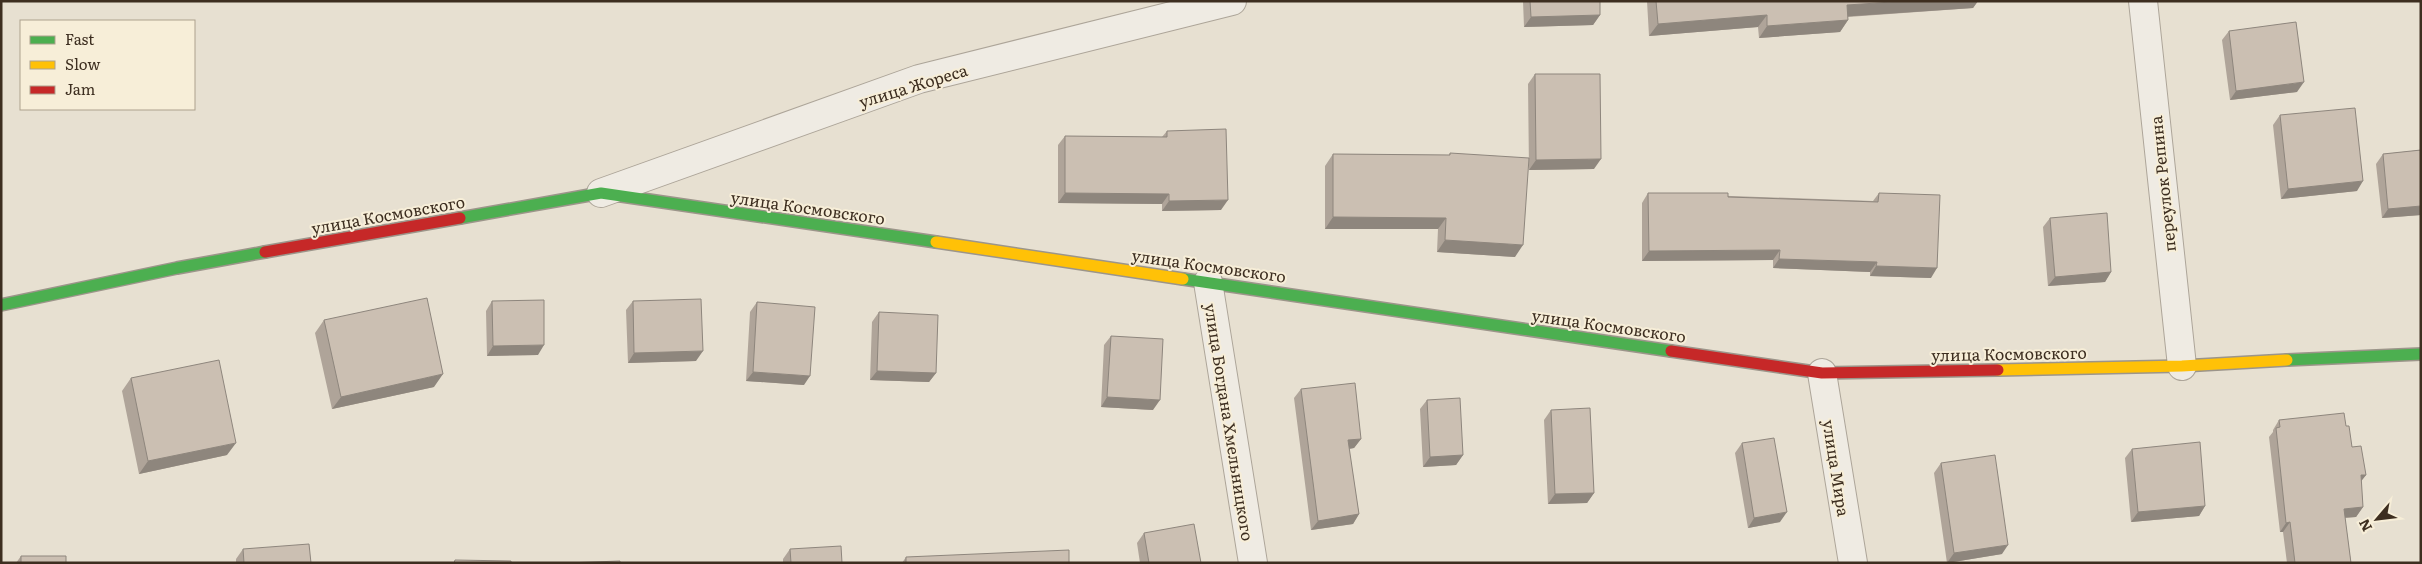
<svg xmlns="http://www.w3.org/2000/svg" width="2422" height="564" viewBox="0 0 2422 564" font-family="Literata,serif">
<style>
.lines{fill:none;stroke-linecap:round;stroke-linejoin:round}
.street-casing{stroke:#ada599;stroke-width:30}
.fast-casing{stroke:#9c958a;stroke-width:14}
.slow-casing{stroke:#9c958a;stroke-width:14}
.jam-casing{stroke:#9c958a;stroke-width:14}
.street{stroke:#efebe3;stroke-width:28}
.fast{stroke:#4caf50;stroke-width:11}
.slow{stroke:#ffc107;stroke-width:11}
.jam{stroke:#c62828;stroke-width:11}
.wall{fill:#afa499}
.shaded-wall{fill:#8e867d}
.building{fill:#cbbfb2;stroke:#8e867d}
.labels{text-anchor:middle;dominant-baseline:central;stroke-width:4;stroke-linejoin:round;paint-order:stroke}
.street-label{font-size:16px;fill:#3d2e20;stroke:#f7eed8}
</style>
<rect width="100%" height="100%" fill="#e7e0d1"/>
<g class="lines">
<defs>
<path id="street" d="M2143 1 2182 366
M601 193 919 79 1232 1
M1208 282 1253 563
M1822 373 1853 563"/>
<path id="fast" d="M460 218 601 193 936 242
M1183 279 1671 351
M1 305 177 268 265 252
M2287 360 2421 354"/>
<path id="slow" d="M936 242 1183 279
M1998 370 2182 366 2287 360"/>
<path id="jam" d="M265 252 460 218
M1671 351 1822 373 1998 370"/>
</defs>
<use href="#street" class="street-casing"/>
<use href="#fast" class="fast-casing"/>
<use href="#slow" class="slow-casing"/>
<use href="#jam" class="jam-casing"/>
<use href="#street" class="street"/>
<use href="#fast" class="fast"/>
<use href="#slow" class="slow"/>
<use href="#jam" class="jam"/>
</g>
<path class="wall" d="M1523 1H1600V15L1593 25 1524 27Z
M1647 1H1978L1973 8 1848 17V20L1840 32 1759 38 1758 27 1649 36Z
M2229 31 2297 92 2230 100 2222 40Z
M1535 74 1594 169 1529 170 1528 84Z
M2280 115 2357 191 2281 199 2273 125Z
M1167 131 1221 210 1162 211V204L1058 203V145L1065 136 1162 137Z
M2421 150V215L2382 218 2376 164 2383 154Z
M1450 153 1515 257 1437 252 1438 229H1325V166L1333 154 1449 155Z
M1648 193 1873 201 1879 193 1931 278 1870 276V272L1773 268V260L1642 261V203Z
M2050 218 2111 272 2105 282 2048 286 2043 227Z
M492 301 538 355 487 356 486 311Z
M633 301 696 361 628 363 626 310Z
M757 302 804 385 746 381 750 312Z
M879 312 936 373 929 382 870 380 872 322Z
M324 320 434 387 332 409 315 333Z
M1111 336 1153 410 1101 407 1104 345Z
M131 378 227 455 139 474 122 391Z
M1301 389 1361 439 1354 448 1349 449 1359 514 1353 524 1311 530 1294 398Z
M1427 400 1463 455 1456 465 1423 467 1420 409Z
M1551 410 1594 493 1587 503 1548 504 1544 420Z
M2279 420 2346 426 2352 447 2366 475 2361 481 2363 507 2356 517 2345 518 2351 563H2287L2283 532H2280L2269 437 2273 432V430Z
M1742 443 1780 522 1748 528 1735 453Z
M2132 449 2205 506 2199 516 2131 522 2125 458Z
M1941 463 2002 554 1947 563 1934 473Z
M1144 533 1201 563H1140L1137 543Z
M243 549 311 563H236V559Z
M790 549 842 563H783V559Z
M21 556 66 563H16Z
M906 557 1069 563H902Z"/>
<path class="shaded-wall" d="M1907 1H1978L1973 8 1839 17 1847 5Z
M1600 15 1593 25 1524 27 1531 17Z
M1767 15 1758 27 1649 36 1658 24Z
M1848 20 1840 32 1759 38 1767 26Z
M2304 82 2297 92 2230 100 2236 91Z
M1601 159 1594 169 1529 170 1536 160Z
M2363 181 2357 191 2281 199 2288 189Z
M1065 193 1169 194 1162 204 1058 203Z
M1228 200 1221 210 1162 211 1169 201Z
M2421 206V215L2382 218 2388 209Z
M1333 217 1446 218 1438 229H1325Z
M1445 240 1523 245 1515 257 1437 252Z
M1780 250 1773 260 1642 261 1649 251Z
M1779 259 1877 262 1870 272 1773 268Z
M1876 266 1937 268 1931 278 1870 276Z
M2111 272 2105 282 2048 286 2055 277Z
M544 345 538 355 487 356 493 346Z
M703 351 696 361 628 363 634 353Z
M877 371 936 373 929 382 870 380Z
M753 372 810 376 804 385 746 381Z
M443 374 434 387 332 409 341 397Z
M1107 397 1160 400 1153 410 1101 407Z
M1361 439 1354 448 1341 450 1348 440Z
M236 443 227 455 139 474 148 461Z
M1463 455 1456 465 1423 467 1430 457Z
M2361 475H2366L2359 484Z
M1594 493 1587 503 1548 504 1555 494Z
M2205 506 2199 516 2131 522 2138 512Z
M2363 507 2356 517 2337 518 2344 509Z
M1787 512 1780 522 1748 528 1754 518Z
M1359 514 1353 524 1311 530 1318 521Z
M2290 522 2283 532H2280L2286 523Z
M2008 545 2002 554 1947 563 1954 553Z"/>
<path class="building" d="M1530 1H1600V15L1531 17Z
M1656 1H1907L1847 5 1848 20 1767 26V15L1658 24Z
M2296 22 2304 82 2236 91 2229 31Z
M1535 74H1600L1601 159 1536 160Z
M2355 108 2363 181 2288 189 2280 115Z
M1226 129 1228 200 1169 201V194L1065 193V136L1167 137V131Z
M2421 150V206L2388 209 2383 154Z
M1450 153 1529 158 1523 245 1445 240 1446 218 1333 217V154L1450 155Z
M1648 193H1728V197L1878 202 1879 193 1940 195 1937 268 1876 266 1877 262 1779 259 1780 250 1649 251Z
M2107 213 2111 272 2055 277 2050 218Z
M427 298 443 374 341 397 324 320Z
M701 299 703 351 634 353 633 301Z
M544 300V345L493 346 492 301Z
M757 302 815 307 810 376 753 372Z
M879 312 938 315 936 373 877 371Z
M1111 336 1163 339 1160 400 1107 397Z
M219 360 236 443 148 461 131 378Z
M1355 383 1361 439 1348 440 1359 514 1318 521 1301 389Z
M1460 398 1463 455 1430 457 1427 400Z
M1590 408 1594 493 1555 494 1551 410Z
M2344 413 2346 426H2349L2352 447 2361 446 2366 475H2361L2363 507 2344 509 2351 563H2295L2290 522 2286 523 2276 428 2280 427 2279 420Z
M1774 438 1787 512 1754 518 1742 443Z
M2200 442 2205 506 2138 512 2132 449Z
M1995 455 2008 545 1954 553 1941 463Z
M1194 524 1201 563H1149L1144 533Z
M309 544 311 563H244L243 549Z
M841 546 842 563H791L790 549Z
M1069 550V563H906V557Z
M21 556H66V563H21Z
M455 560 511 561V563H454Z
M620 561V563H566Z"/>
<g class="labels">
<g class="street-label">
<text transform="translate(913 85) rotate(-17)">улица Жореса</text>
<text transform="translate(2162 184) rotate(-96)">переулок Репина</text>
<text transform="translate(808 207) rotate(8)">улица Космовского</text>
<text transform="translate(388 214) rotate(-10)">улица Космовского</text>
<text transform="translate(1209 265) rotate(8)">улица Космовского</text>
<text transform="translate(1609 325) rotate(8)">улица Космовского</text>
<text transform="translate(2009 353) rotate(-1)">улица Космовского</text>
<text transform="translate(1230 422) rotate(81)">улица Богдана Хмельницкого</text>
<text transform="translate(1837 468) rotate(81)">улица Мира</text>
</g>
</g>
<rect width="2422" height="564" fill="none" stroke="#3d2e20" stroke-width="5"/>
<rect x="20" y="20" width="175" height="90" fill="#f7eed8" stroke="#ada18e"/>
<rect x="30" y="36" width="25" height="8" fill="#4caf50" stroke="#ada18e"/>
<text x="65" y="45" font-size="15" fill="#3d2e20">Fast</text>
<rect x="30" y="61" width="25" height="8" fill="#ffc107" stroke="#ada18e"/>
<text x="65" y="70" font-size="15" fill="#3d2e20">Slow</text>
<rect x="30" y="86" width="25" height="8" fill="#c62828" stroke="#ada18e"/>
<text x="65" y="95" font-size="15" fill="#3d2e20">Jam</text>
<g transform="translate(2377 519) rotate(242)" stroke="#f7eed8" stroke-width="4" paint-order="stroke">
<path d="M0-4L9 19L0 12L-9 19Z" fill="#3d2e20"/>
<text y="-8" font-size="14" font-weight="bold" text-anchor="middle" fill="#3d2e20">N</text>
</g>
</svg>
